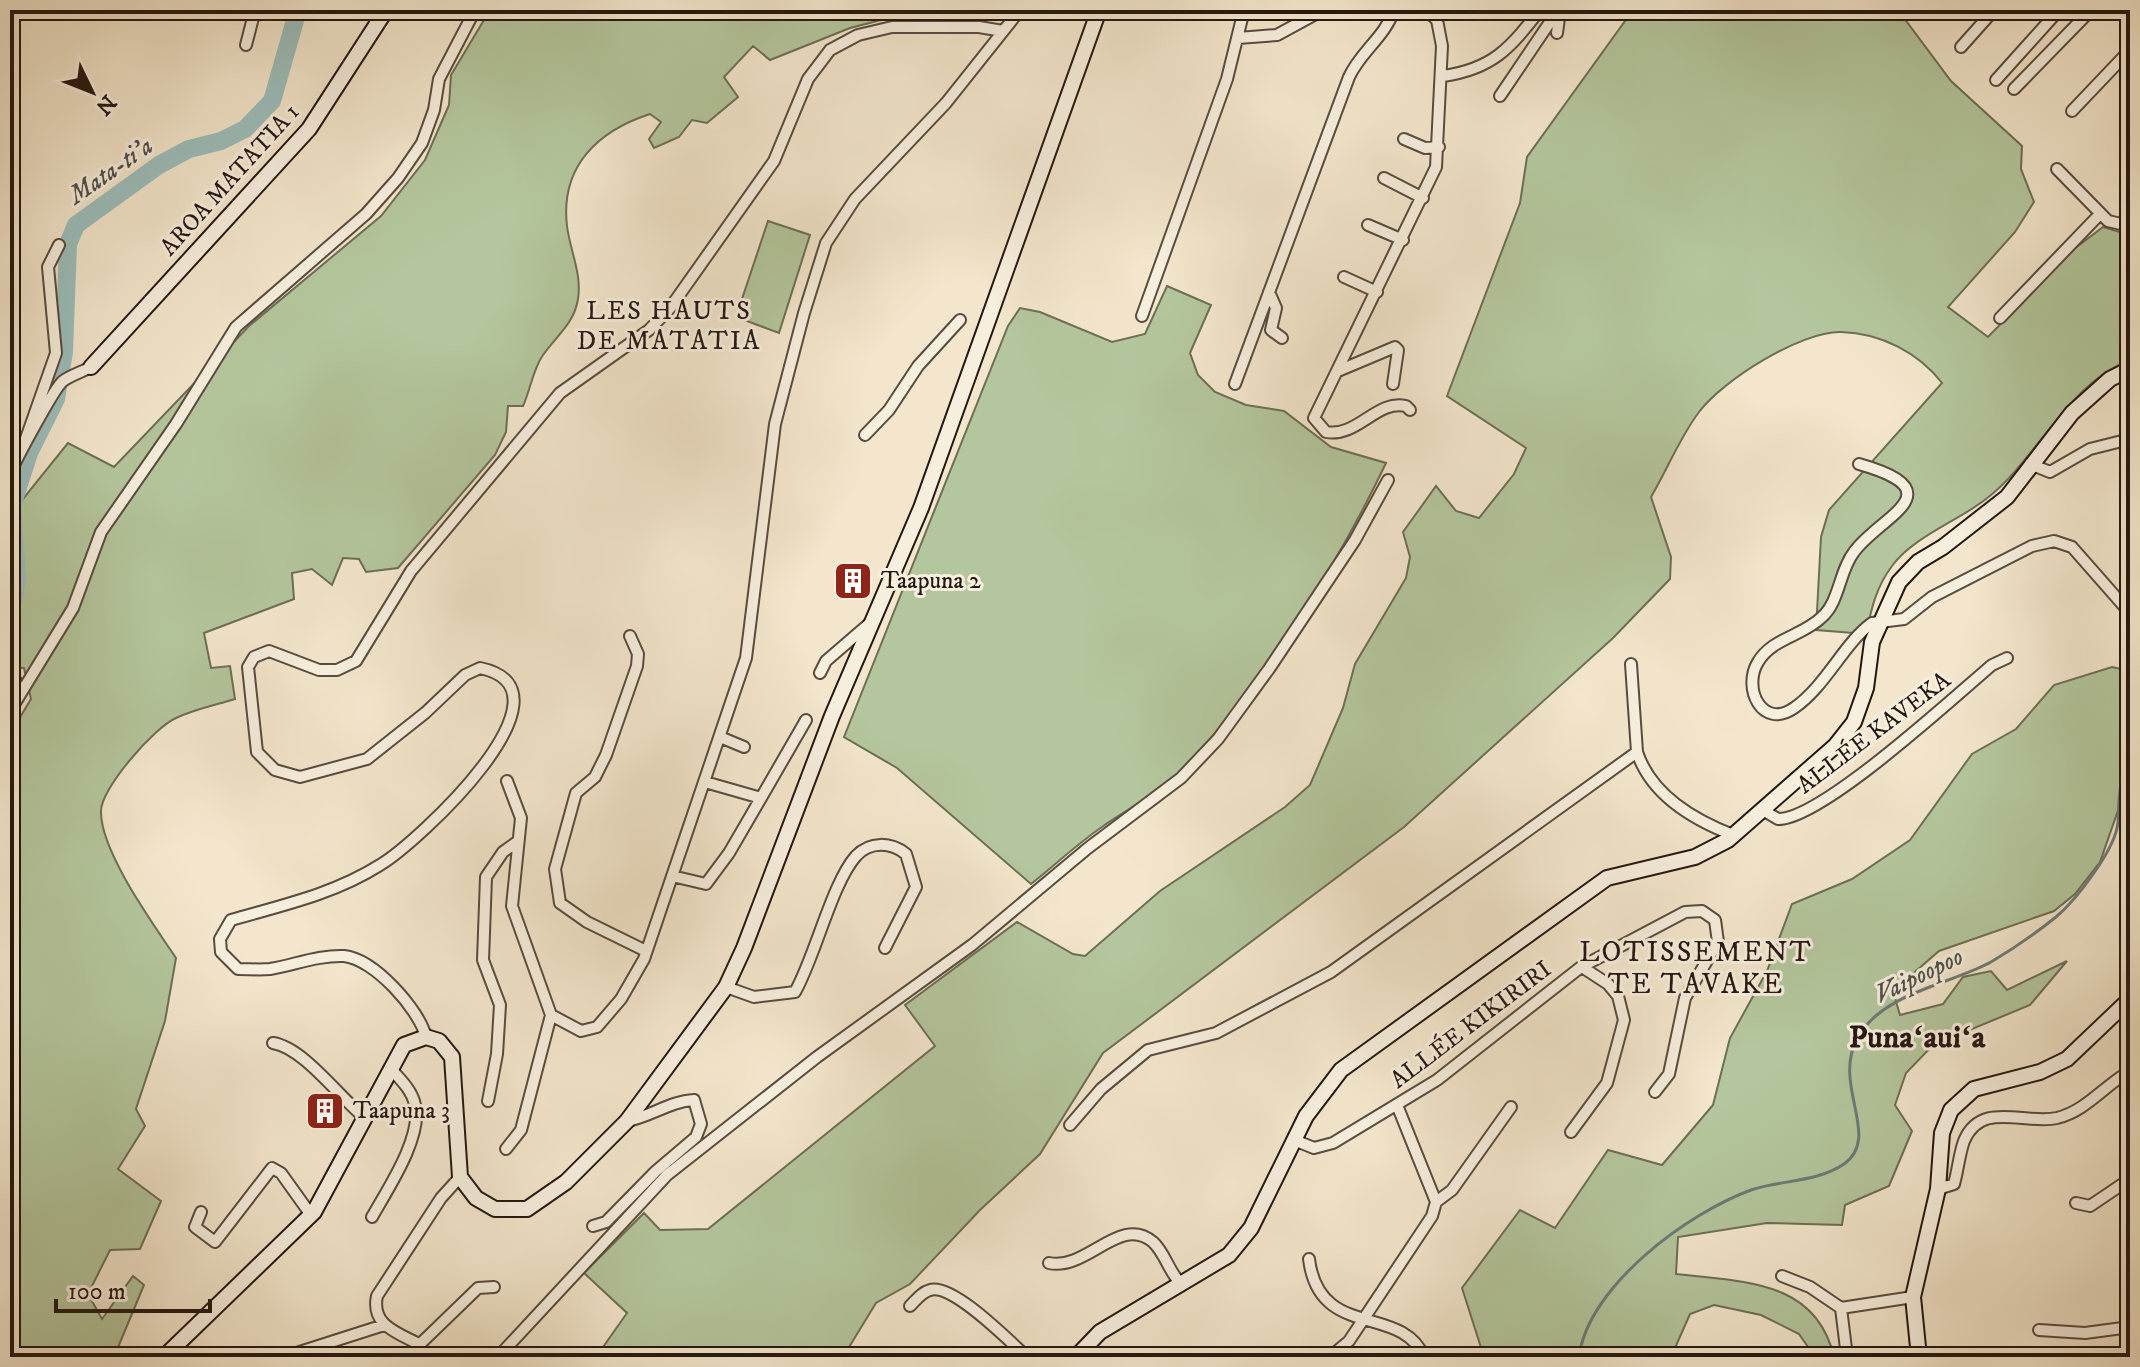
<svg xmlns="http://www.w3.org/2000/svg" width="2140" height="1367" viewBox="0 0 2140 1367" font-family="'IM FELL DW Pica',serif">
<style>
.green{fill:#b4c69d;stroke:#6c6e56;stroke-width:2}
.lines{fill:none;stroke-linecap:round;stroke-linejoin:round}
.stream{stroke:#6c7b77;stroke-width:3}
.river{stroke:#9cbebc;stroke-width:18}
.minor-casing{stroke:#584b3f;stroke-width:14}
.secondary-casing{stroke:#241710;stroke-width:18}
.minor{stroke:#f7efde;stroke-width:10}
.secondary{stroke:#f7efde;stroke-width:14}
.labels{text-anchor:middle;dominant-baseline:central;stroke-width:6;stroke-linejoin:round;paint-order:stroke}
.street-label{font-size:24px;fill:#241710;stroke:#f7efde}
.poi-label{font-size:24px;fill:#241710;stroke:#f7efde;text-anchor:start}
.water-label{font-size:26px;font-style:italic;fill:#4e514c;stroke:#f7efde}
.neighbourhood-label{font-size:26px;letter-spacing:2px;fill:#241710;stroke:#f7efde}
.quarter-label{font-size:28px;letter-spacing:2px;fill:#241710;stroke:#f7efde}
.district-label{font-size:32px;font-weight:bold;fill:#241710;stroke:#f7efde}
</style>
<rect width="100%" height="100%" fill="#f3e6cc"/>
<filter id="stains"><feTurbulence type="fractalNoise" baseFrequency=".0025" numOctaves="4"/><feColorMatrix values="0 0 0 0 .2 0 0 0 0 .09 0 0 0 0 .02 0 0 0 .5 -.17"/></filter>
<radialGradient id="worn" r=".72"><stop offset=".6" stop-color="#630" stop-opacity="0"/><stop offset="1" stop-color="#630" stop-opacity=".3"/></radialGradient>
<path class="green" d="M490 10H1003L973 16 956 12 893 17 850 28 770 60 753 46 724 77 738 97 707 123 692 120 679 137 654 148 649 139 661 122 650 114C598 131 560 166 567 226 570 251 582 273 578 299 574 324 557 335 543 355 533 369 530 391 523 406H508L506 432 495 455 398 568 366 572 359 559 343 558 332 585 312 569 292 573 294 599 204 633 211 668 230 666 235 699C216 705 195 709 176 718 155 727 101 788 101 811 100 851 154 925 176 958L165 1021 136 1109 145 1126 118 1169 161 1201 140 1249 110 1250 88 1294 102 1319 133 1276 144 1285 114 1357H10V734L31 699 24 668H10V515L68 443 114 467 249 326 381 216 425 160 449 105 451 75Z
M1633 10H1898L1951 81 2022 146 2021 169 2034 202 2015 232 1948 307 1988 337 2074 249 2103 227 2130 235V360C2069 382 2036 461 1986 499 1958 521 1913 537 1892 566 1876 587 1871 610 1866 634L1816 630 1821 537 1829 510 1942 383C1919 353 1881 333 1841 332 1801 331 1723 380 1699 412 1680 437 1667 470 1651 497L1671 557 1670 579 1613 638 1404 827 1103 1053 1040 1154 980 1210 910 1284 876 1303 843 1357H596L627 1313 584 1273 644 1213 660 1230 708 1229 935 1046 905 1005 1017 922 1073 954 1085 956 1160 891 1285 807 1310 785 1343 708 1355 664 1406 578 1410 557 1403 532 1436 486 1456 511 1479 518 1514 474 1526 448 1447 396 1520 203 1527 157Z
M768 221 810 235 779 333 736 317Z
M1167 286 1211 305 1190 353 1198 375 1215 392 1246 405 1284 411 1331 447 1386 463C1337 566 1260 689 1181 771 1160 793 1127 809 1102 827 1077 844 1055 865 1031 884L897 768 844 737 1008 326 1020 308 1040 312 1112 342 1145 334Z
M2112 667 2130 671V776L2100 862 2075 894 2054 911 1939 951 1893 991 1900 1015 1943 1004 1963 977 1991 971 2007 990 2067 961 2030 1005 1933 1045 1906 1073 1895 1105 1912 1131 1889 1186 1845 1205 1842 1225 1767 1223 1678 1237 1676 1274C1742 1282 1816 1279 1834 1357H1815L1799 1334 1761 1315 1714 1305 1690 1314 1671 1357H1484L1462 1288 1520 1210 1555 1228 1608 1150 1662 1165 1713 1105 1730 1038 1767 971 1792 904 1852 879 1910 840 1972 754 2016 729 2054 685Z"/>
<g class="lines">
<path class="stream" d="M1579 1357C1588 1286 1688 1213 1751 1190 1781 1180 1818 1182 1844 1164 1882 1137 1832 1086 1857 1039 1881 993 1949 985 1991 962 2013 949 2036 933 2056 917 2076 900 2116 849 2118 822 2119 799 2118 784 2130 764"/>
<path class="river" d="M10 616 17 579 12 506 29 453 56 399 64 352 68 244 76 225 159 165 189 149 221 141 245 129 272 101 298 10"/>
<defs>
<path id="minor" d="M1437 20 1444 10
M1557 33 1560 10
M1238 38 1277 35 1323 10
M246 45 255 10
M1961 47 1994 10
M1443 76C1493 69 1510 48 1540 10
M1996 80 2059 10
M2014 89 2091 10
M1500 96 1550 22 1552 10
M2072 111 2130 50
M1404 139 1425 148 1439 147
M2057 169 2108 221 2130 226
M1384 178 1423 198
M1368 225 1403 240
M1344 277 1377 292
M1269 292 1276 308 1271 330 1282 338
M1142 316 1227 79 1244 10
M2000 318 2100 214
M1338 371 1395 347 1398 350 1393 384
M1235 384 1349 77C1361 51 1385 37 1394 10
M1410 410 1406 406C1377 399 1357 438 1326 432L1314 418 1436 167 1442 46 1437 20 1426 10
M865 435 889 410 918 366 960 320
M23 447 56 353 48 267 59 245
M1859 464C1957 492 1880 516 1854 552 1839 571 1840 601 1822 617 1803 636 1772 638 1758 662 1742 688 1762 730 1794 708 1826 686 1844 643 1872 623L1904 619 1932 597 2032 546 2054 541 2072 547 2130 613
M2030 464 2050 472 2090 449 2130 439
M10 475C13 464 55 387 63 381 71 375 82 372 91 367
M630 636 638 654 637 666 606 755 595 777 576 793 555 869 560 903 587 922 646 951
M1631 664 1637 752
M820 673 826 661 870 623
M10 677 16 681 19 696
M10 711 73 608 101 532 176 424 236 327 366 214 398 178 422 143 434 110 439 79 475 10
M720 737 744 747
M507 781 521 818 512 906 551 1015 581 1031 597 1027 621 999 644 959 746 658 775 424 804 313 826 243 855 199 946 103 1020 10
M705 782 761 798 806 720
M1761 809 1778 819C1821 820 1954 697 1992 665L2007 658
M672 876 706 884 729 853 761 798
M726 987 754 997 795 992C815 957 832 883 856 856 870 841 891 842 906 854L916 887 885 948
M426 1037C419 1009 374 959 344 956 319 955 294 965 270 969 260 970 249 969 238 969L221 952 220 939 231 920C283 905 334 894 380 865 417 843 584 689 480 668L465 675 425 713 367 759 300 777 275 770 257 752 248 667 254 657 269 651 319 670H337L356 661 411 571 560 393 649 330 670 308 774 161 808 79 830 50 858 35 892 27H979L1003 31
M273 1043C304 1048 339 1097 364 1117
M488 1101 497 1054 500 1005 483 960 486 877 503 852 517 842
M1397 1105 1436 1202
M1070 1125 1101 1089 1148 1050 1216 1033 1331 972 1637 752C1651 795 1694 820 1733 835
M1571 1132 1607 1083 1624 1020 1618 996 1608 984 1582 967
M1294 1140 1314 1148 1333 1143 1437 1080 1581 967 1685 912 1702 911 1715 920 1718 942 1685 998 1669 1074 1655 1092
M506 1149 521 1130 551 1015
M1938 1189 1954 1184C1958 1170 1959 1155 1964 1141 1981 1100 2024 1125 2057 1118 2086 1111 2105 1085 2130 1071
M2076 1203 2090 1206 2130 1179
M201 1212 195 1227 215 1242 272 1168 281 1173 311 1215
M372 1217C387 1190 423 1137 415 1105 412 1090 400 1079 390 1068
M593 1226 606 1222 656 1171 696 1137 701 1124 694 1100C670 1101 650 1117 627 1121
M1309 1259C1319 1341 1402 1303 1424 1357
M1049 1263C1087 1271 1120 1214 1153 1242 1165 1253 1169 1272 1181 1284
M1782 1276 1810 1287 1841 1308
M910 1306C916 1300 922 1292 930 1290 953 1283 1010 1342 1027 1357
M2039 1330 2085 1333 2130 1327
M417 1347 478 1288 494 1287
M284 1357 384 1325
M411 1357 417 1343C395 1332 371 1324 377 1296L441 1198 460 1177
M498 1357 667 1175 817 1057 972 945 1088 848 1181 778 1218 739 1269 669 1355 540 1388 480
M1330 1357 1349 1341 1432 1216 1436 1202 1452 1190 1511 1107
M1847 1357 1841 1308 1913 1297"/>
<path id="secondary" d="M91 367 309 129 386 10
M164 1357 314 1212 404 1045 426 1037 439 1041 452 1057 460 1177 476 1198 495 1209H527L566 1182 627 1121 726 987 744 948 832 716 921 508 1099 10
M1076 1357 1100 1332 1229 1255 1251 1228 1306 1116 1341 1070 1607 878 1695 857 1728 840 1835 746 1854 722 1866 688 1872 642 1899 582 1918 562 1943 547 2007 497 2072 413 2110 379 2130 369
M1919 1357 1913 1297 1938 1189 1942 1133 1951 1110 1974 1089 2040 1072 2067 1059 2130 999"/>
</defs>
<use href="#minor" class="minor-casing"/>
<use href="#secondary" class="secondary-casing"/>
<use href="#minor" class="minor"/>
<use href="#secondary" class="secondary"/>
</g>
<defs>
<symbol id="building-square" viewBox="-11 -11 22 22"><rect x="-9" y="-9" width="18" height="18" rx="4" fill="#8f2418" stroke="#f7efde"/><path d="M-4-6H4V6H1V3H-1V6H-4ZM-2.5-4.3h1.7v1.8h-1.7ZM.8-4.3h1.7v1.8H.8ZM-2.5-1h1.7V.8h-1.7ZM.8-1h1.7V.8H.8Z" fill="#fff"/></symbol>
</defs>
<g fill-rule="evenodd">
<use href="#building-square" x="831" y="559" width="44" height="44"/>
<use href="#building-square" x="303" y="1089" width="44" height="44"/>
</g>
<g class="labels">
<g class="street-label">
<text transform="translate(230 180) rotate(-48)">AROA MATATIA 1</text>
<text transform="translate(1874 733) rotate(-37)">ALLÉE KAVEKA</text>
<text transform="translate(1471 1025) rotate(-37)">ALLÉE KIKIRIRI</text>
</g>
<g class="poi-label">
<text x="881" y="581">Taapuna 2</text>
<text x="353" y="1111">Taapuna 3</text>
</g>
<g class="water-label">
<text transform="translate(111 171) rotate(-35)">Mata-ti'a</text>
<text transform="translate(1919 976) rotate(-26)">Vaipoopoo</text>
</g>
<g class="neighbourhood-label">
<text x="669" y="311">LES HAUTS<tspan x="669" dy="30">DE MATATIA</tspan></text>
</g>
<g class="quarter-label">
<text x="1696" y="952">LOTISSEMENT<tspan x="1696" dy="32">TE TAVAKE</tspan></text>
</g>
<g class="district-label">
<text x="1917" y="1038">Punaʻauiʻa</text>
</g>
</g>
<rect width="2140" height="1367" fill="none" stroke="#f3e6cc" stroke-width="40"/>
<rect x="12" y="12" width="2116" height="1343" fill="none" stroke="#241710" stroke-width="4"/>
<rect x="20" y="20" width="2100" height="1327" fill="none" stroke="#241710" stroke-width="2"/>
<g transform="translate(92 92) rotate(133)" stroke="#f7efde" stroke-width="6" paint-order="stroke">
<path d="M0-6L14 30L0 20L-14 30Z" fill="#241710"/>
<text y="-12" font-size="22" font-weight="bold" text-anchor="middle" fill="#241710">N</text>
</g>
<path d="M56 1299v12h154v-12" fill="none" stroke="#241710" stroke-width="4"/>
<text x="68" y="1299" font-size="24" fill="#241710" stroke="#f7efde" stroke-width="6" paint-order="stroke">100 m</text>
<rect width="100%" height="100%" filter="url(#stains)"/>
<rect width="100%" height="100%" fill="url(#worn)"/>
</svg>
